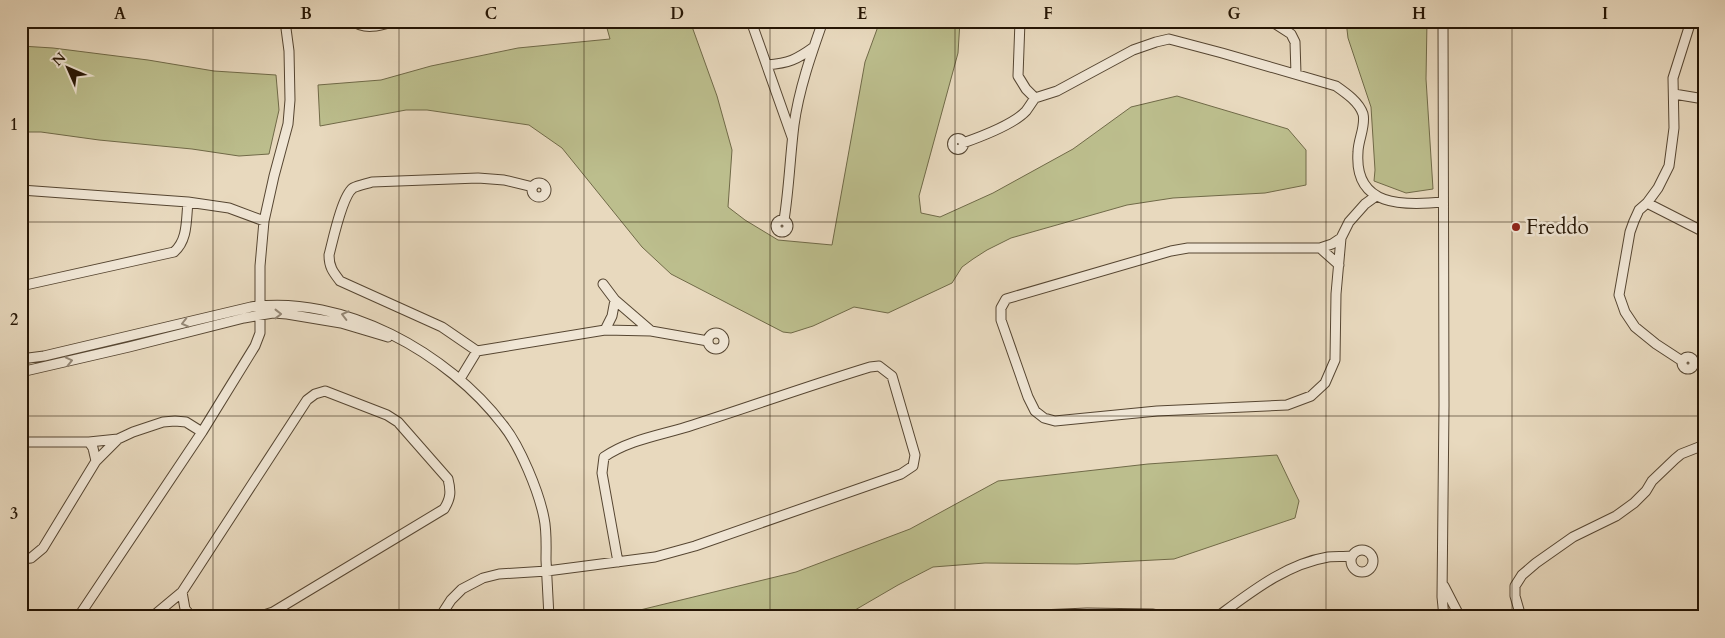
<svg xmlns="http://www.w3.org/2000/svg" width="1725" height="638" viewBox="0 0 1725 638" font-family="Cardo,serif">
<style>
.green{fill:#bcbe8d;stroke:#706a48}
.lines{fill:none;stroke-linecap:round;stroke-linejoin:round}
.minor-casing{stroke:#564632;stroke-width:11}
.minor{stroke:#f0e6d5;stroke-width:9}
.oneway{stroke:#958877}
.grid{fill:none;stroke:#251504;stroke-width:1;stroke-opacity:0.55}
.poi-dot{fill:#8f2418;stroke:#f0e6d5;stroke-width:2}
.labels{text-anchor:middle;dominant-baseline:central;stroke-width:5;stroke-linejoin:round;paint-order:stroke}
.poi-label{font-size:21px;fill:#251504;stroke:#f0e6d5;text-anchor:start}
.neatline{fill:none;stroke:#251504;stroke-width:2}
.grid-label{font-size:16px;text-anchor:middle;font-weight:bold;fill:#251504}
</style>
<rect width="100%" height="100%" fill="#e8d9be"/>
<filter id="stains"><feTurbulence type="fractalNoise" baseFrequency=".004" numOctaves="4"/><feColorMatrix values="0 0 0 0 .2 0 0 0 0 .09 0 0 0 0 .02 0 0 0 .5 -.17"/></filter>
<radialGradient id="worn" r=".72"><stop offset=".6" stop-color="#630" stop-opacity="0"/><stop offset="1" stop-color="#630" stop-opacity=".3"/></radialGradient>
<path class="green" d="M605 21H690L717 96 732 150 728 207 745 220 778 240 832 245 865 62 880 21H960L958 53 919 196 921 213 940 217 993 193 1073 149 1131 107 1177 96 1288 129 1306 150V185L1265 193 1173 198 1127 205 1011 238 987 250 973 259 962 267 952 283 888 313 854 307 813 326 791 333 783 332 671 274 642 247 562 148 529 125 427 110H406L320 126 318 85 381 80 431 66 518 48 610 39Z
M1346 21H1427L1426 79 1433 189 1406 193 1374 181 1375 170 1371 107 1348 38Z
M21 46 53 48 148 60 214 71 276 75 279 110 269 154 239 156 192 149 99 140 41 132H21Z
M1277 455 1299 501 1295 518 1174 559 1077 564 985 563 933 567 898 585 843 617H606L640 610 796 572 910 529 998 481 1148 464Z"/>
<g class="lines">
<defs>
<path id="minor" d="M226 21H235
M353 21C365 31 382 25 396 21
M751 21 792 137
M1020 21 1018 76 1026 89 1035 98 1057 91 1133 50 1156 42 1169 39 1222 53 1336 86C1346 93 1359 102 1363 114 1366 126 1358 140 1358 152 1354 207 1403 206 1443 202
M1271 21 1291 34 1295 42 1296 74
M1443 21 1444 405 1442 597 1444 617
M767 65C789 63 796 60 814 47
M1674 94 1704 99
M952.5 144a5.5 5.5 0 1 1 11 0a5.5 5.5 0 1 1-11 0Z
M963 143C980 137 1014 124 1026 111 1029 107 1032 102 1035 98
M532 190a7 7 0 1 1 14 0a7 7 0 1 1-14 0Z
M21 190 188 202 229 208 264 221
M1647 203 1704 232
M776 226a6 6 0 1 1 12 0a6 6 0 1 1-12 0Z
M784 220C789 189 790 157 794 125 799 89 811 55 823 21
M1341 238 1332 244 1320 248H1188L1171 251 1006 299 1001 308V320L1028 397 1035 411 1044 418 1055 421 1157 411 1287 405 1311 396 1325 383 1335 360 1336 294 1341 238 1349 222 1365 204 1376 196
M1320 248 1339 265
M603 284 615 300 651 331
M21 286 174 252C188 240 186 220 188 202
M605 330 612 316 615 300
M708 341a8 8 0 1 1 16 0a8 8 0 1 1-16 0Z
M477 351 605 330 651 331 708 341
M1682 363a6 6 0 1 1 12 0a6 6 0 1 1-12 0Z
M21 359 44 356 251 307C343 294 448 353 503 425 520 446 539 492 544 518 547 532 546 547 546 560 547 579 548 598 549 617
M1682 361 1656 344 1635 327 1625 312 1619 295 1630 232 1634 221 1639 210 1647 203 1658 188 1669 166 1674 128 1673 78 1691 21
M21 372 129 347 244 318 273 313 287 314 341 323 388 337
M460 379 477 351 442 327 340 281C333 272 329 267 329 255 333 240 342 196 353 188 359 185 366 184 372 182L478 178 504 180 533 187
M21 442H89L118 439
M89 442 93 448 96 461
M1351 561a11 11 0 1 1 22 0a11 11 0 1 1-22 0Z
M21 559 31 558 43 548 96 461 118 439 133 432 163 422 175 421 186 422 202 432
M1444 586 1460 617
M182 592 185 609 192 617
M76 617 81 613 202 432 255 346 260 333V266L264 221 274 176 288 124 290 100 289 51 285 21
M152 617 182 592 307 400 315 394 325 391 387 415 398 422 448 479C451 491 451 498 444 509L273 612 258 617
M440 617 451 600 462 589 483 578 499 574 547 571 655 557 695 546 901 474 913 466 915 455 892 376 879 366 870 367C811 385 752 406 693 425 663 435 630 439 604 457L602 473 618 562
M992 617 1087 613 1152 614 1169 617
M1217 617C1251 592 1286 564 1328 557 1335 556 1344 557 1351 556
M1427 617 1444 614
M1521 617 1515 596V586L1522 575 1536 563 1573 537 1616 516 1634 503 1646 491 1652 481 1675 459 1681 454 1704 445"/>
</defs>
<use href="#minor" class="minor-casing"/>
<use href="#minor" class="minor"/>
</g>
<defs><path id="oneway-chevron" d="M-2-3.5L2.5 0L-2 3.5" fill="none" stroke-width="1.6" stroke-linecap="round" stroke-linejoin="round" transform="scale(1.25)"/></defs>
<g class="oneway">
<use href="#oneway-chevron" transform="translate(278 314)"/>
<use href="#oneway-chevron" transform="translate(345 315) rotate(-166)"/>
<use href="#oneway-chevron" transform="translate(185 323) rotate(166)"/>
<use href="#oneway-chevron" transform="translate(69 361) rotate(-13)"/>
</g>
<path class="grid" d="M213 21V617M399 21V617M584 21V617M770 21V617M955 21V617M1141 21V617M1326 21V617M1512 21V617M21 222H1704M21 416H1704"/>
<circle class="poi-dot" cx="1516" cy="227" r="5"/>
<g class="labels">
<g class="poi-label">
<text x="1526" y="227">Freddo</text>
</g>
</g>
<rect width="1725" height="638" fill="none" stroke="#e8d9be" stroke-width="55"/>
<g transform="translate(68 68) rotate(315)" stroke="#f0e6d5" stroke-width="4" paint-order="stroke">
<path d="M0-4L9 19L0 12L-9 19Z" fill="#251504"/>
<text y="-8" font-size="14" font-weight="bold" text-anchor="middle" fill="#251504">N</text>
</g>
<rect x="28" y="28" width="1670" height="582" class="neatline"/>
<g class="grid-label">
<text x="120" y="19">A</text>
<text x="306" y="19">B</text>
<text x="491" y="19">C</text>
<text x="677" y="19">D</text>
<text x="862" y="19">E</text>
<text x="1048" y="19">F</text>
<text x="1234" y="19">G</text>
<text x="1419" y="19">H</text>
<text x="1605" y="19">I</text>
<text x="14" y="130">1</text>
<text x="14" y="325">2</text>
<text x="14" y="519">3</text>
</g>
<rect width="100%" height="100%" filter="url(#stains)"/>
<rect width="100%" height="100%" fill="url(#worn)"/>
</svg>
